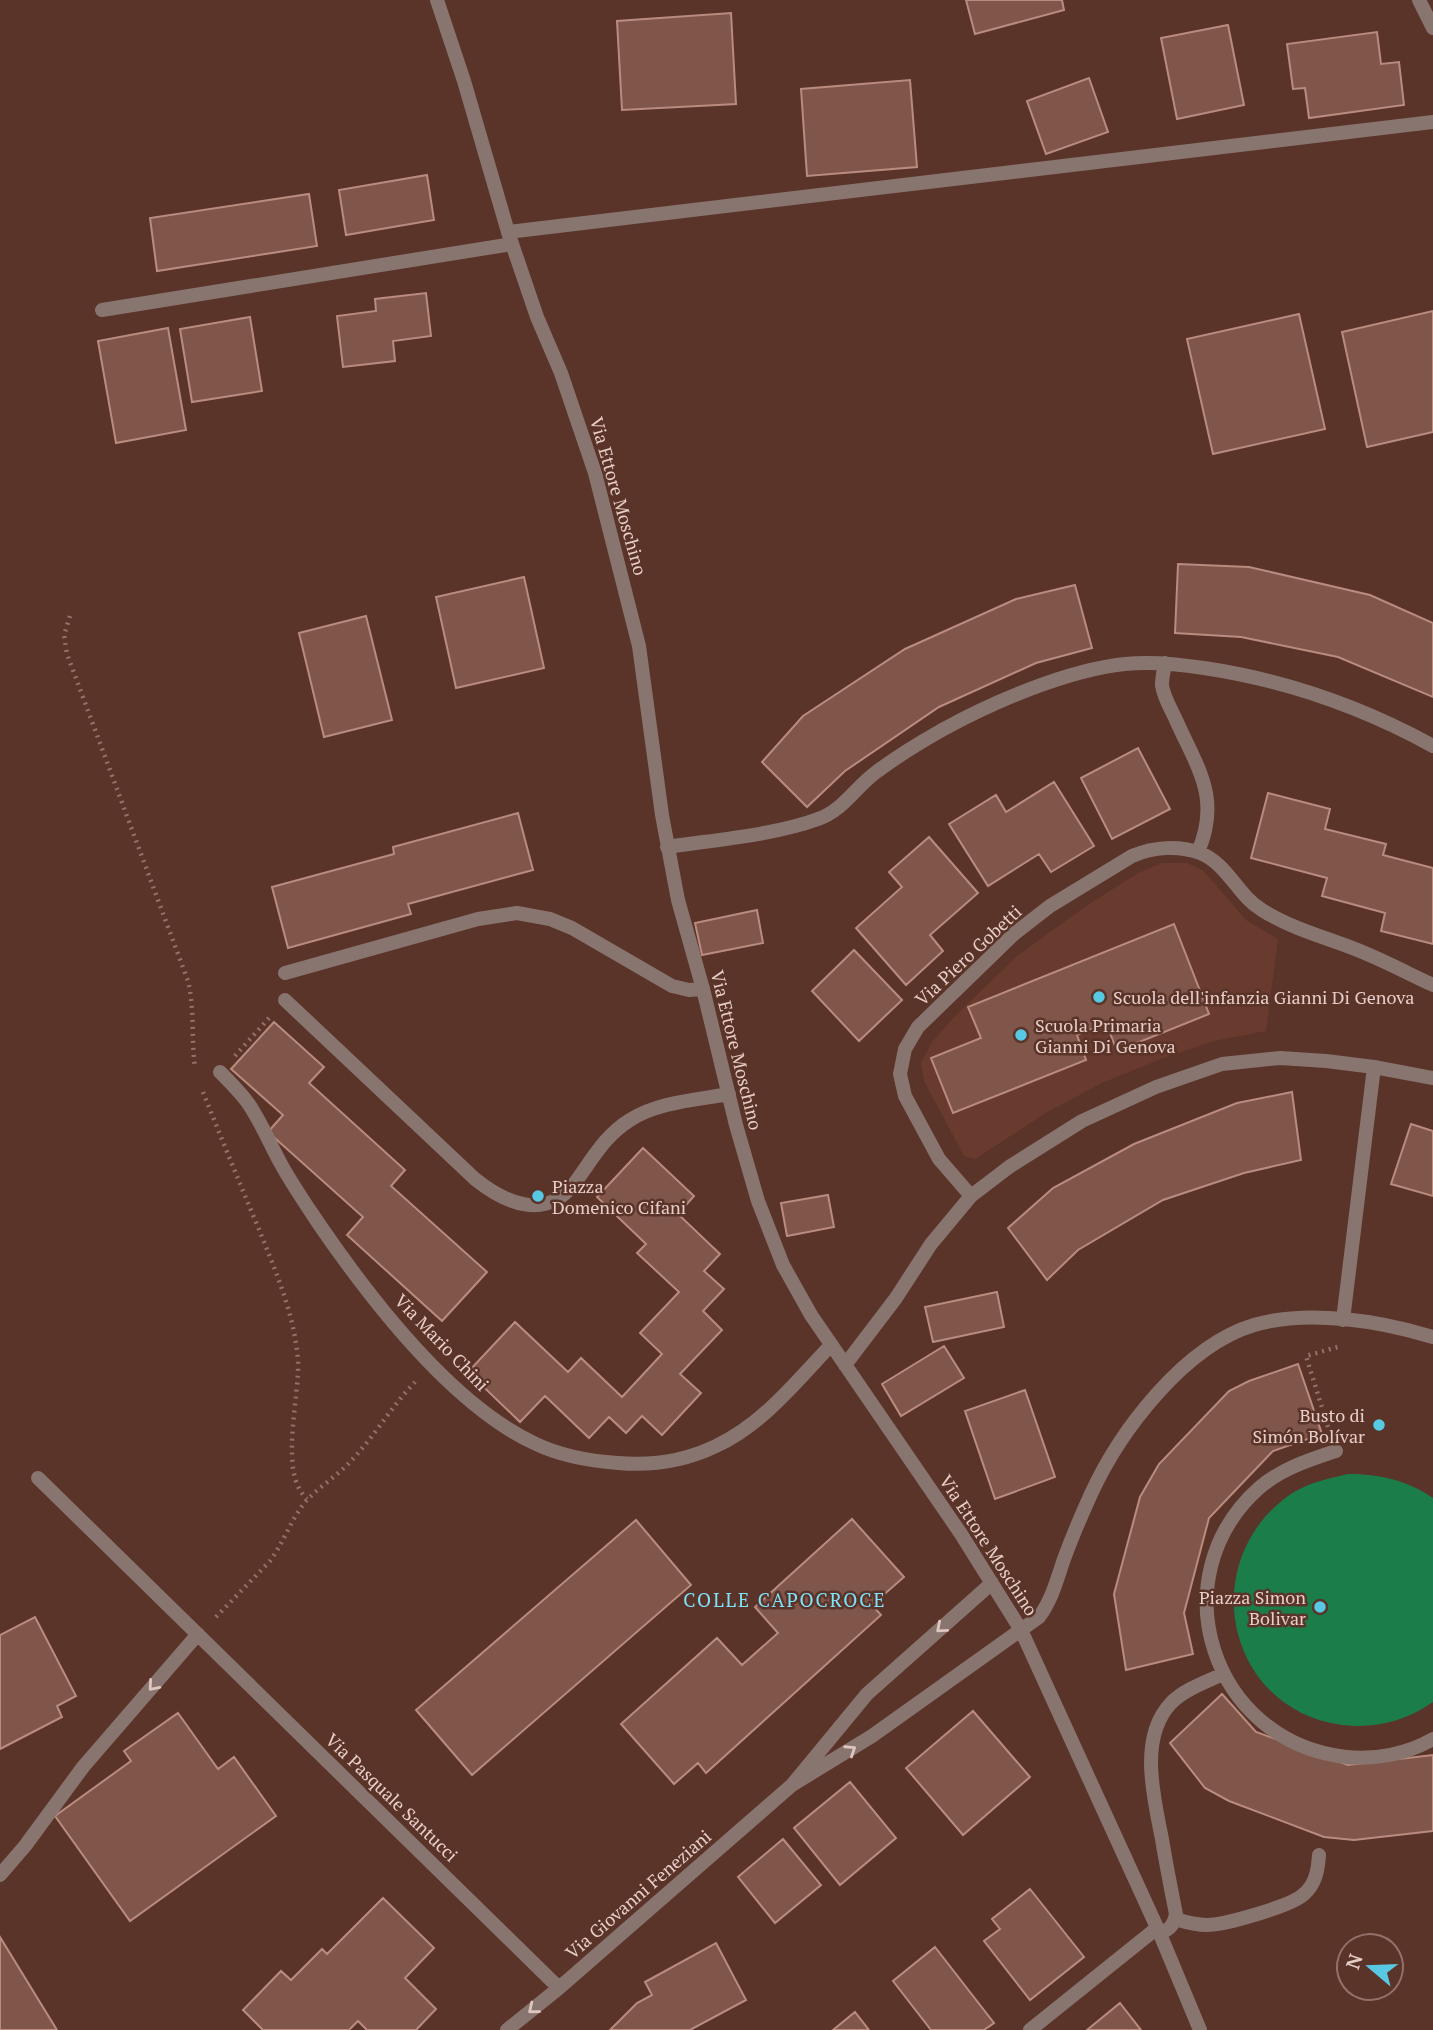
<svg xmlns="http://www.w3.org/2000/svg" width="1433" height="2030" viewBox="0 0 1433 2030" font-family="'PT Serif',serif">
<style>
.built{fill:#693a2e}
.green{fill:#1b7e4a}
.building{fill:#80564b;stroke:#ba8b7f;stroke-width:2}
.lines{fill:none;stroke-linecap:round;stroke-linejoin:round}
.path{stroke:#937169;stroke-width:4.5;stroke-dasharray:2 5;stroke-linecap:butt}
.service{stroke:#89756f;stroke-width:14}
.minor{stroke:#89756f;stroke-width:14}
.oneway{stroke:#dec5bf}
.poi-dot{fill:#57c9e2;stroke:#5a3329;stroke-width:2.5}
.labels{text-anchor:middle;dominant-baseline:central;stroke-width:5;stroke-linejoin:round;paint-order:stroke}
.street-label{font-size:18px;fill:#e8cec8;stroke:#5a3329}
.poi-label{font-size:18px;fill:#e8cec8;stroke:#5a3329;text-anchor:start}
.neighbourhood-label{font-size:19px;letter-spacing:2px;fill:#7ee3fa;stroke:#5a3329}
</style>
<rect width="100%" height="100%" fill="#5a3329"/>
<path class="built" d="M1162 863H1187L1203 870 1246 920 1278 939 1266 1031 1214 1041 1161 1059 1102 1083 1046 1113 975 1159 964 1156 924 1081 921 1063 932 1042 953 1018 1017 956 1083 908 1138 873Z"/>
<path class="green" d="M1348 1474C1379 1474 1407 1480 1433 1498V1702C1406 1721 1375 1729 1342 1725 1229 1710 1196 1568 1284 1499 1303 1484 1325 1479 1348 1474Z"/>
<path class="building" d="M966 0H1062L1064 10 975 34Z
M731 13 736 104 622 110 617 21Z
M1228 25 1244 105 1177 119 1161 38Z
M1377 32 1381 64 1399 62 1404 105 1309 118 1305 88 1293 89 1287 44Z
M1089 78 1108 132 1046 154 1027 101Z
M910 80 917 167 807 176 801 89Z
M427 175 434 220 346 235 339 190Z
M309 194 317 246 157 271 150 218Z
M426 293 431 336 393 341 395 361 343 367 337 316 376 311 375 299Z
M1433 311V432L1367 447 1342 332Z
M1299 314 1325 429 1213 454 1187 339Z
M250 317 262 391 192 402 180 329Z
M168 328 186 430 116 443 98 341Z
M1178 564 1249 567 1370 595 1433 623V697L1338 657 1241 637 1175 633Z
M524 577 544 668 456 688 436 597Z
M1075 585 1092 648 1036 663 939 707 845 771 807 807 762 762 803 716 905 649 1016 599Z
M366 616 392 720 324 737 299 633Z
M1138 748 1170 809 1112 839 1081 778Z
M1054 782 1094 846 1051 872 1039 854 988 886 949 824 996 795 1006 812Z
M1268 793 1330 809 1325 829 1386 844 1383 855 1433 868V944L1381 931 1385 913 1322 896 1327 878 1251 858Z
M518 813 533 870 408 904 411 914 288 948 272 887 394 854 393 847Z
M929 837 978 893 930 935 943 951 906 985 856 928 902 887 889 872Z
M757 910 763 943 702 955 695 923Z
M1174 924 1209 1014 1117 1051 1106 1023 1077 1035 1086 1060 953 1113 931 1058 981 1038 968 1007Z
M854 950 902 1000 859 1041 812 991Z
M274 1022 324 1067 309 1083 405 1170 391 1186 487 1272 442 1321 347 1235 363 1217 268 1132 283 1115 231 1069Z
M1292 1092 1301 1160 1244 1173 1163 1200 1078 1250 1047 1280 1008 1228 1053 1188 1134 1144 1237 1103Z
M1411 1124 1433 1131V1196L1391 1184Z
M643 1148 694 1196 678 1214 720 1254 704 1271 724 1289 703 1311 722 1330 680 1374 701 1393 662 1435 642 1416 626 1433 609 1417 589 1438 545 1396 520 1422 468 1372 515 1322 568 1372 581 1358 622 1397 662 1354 640 1333 679 1292 637 1253 646 1244 597 1197Z
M828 1195 834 1227 787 1236 781 1203Z
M997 1292 1004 1327 933 1342 925 1307Z
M944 1346 964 1378 901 1416 882 1384Z
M1298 1364 1322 1434 1273 1451 1209 1518 1184 1613 1193 1654 1126 1670 1114 1594 1140 1497 1159 1464 1229 1391 1249 1381Z
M1025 1390 1055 1477 995 1499 965 1411Z
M852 1519 904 1577 872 1605 881 1615 706 1773 698 1763 674 1784 621 1724 717 1638 742 1665 778 1633 755 1607Z
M636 1520 691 1585 472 1775 416 1710Z
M35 1617 76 1696 57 1706 62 1717 0 1749V1635Z
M1222 1694 1256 1732 1348 1765 1433 1755V1831L1354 1840 1324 1837 1229 1801 1205 1788 1170 1743Z
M973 1711 1030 1777 963 1835 906 1768Z
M178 1713 218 1769 234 1757 276 1816 130 1921 55 1816 131 1761 124 1751Z
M850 1782 896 1838 840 1885 794 1828Z
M783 1839 821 1885 775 1923 738 1877Z
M1030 1889 1084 1957 1030 2000 984 1941 1000 1929 992 1919Z
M383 1898 434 1948 405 1978 436 2009 416 2030H367L358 2021 349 2030H263L243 2010 281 1971 291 1980 322 1949 327 1954Z
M0 1937 57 2030H0Z
M716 1943 746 2000 690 2030H610L637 2003 652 1995 645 1982Z
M935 1947 994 2023 984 2030H931L893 1981Z
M1120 2003 1141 2030H1087Z
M855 2012 869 2030H833Z"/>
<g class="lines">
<path class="path" d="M70 616 64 635 67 654 188 981C195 1010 191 1039 195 1067
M235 1056 269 1018
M203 1092C221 1137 239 1182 258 1227 275 1270 294 1312 298 1360 300 1398 278 1473 307 1499
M1328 1427 1306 1356 1341 1346
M216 1617 270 1561C284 1542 291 1519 306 1501 319 1487 337 1476 350 1462 374 1437 391 1407 415 1382"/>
<path class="service" d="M508 232 1433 122
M102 310 512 244
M285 973 478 919 517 913 550 919 572 928 672 986 689 990 703 989
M1343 1320 1374 1067
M1175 1919C1185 1922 1196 1925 1207 1925 1224 1925 1292 1906 1304 1894 1316 1884 1318 1869 1319 1855
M1030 2030 1157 1928"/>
<path class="minor" d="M437 0 464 81 508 232 537 317 561 373 595 473 639 646 662 815 678 900 703 989 736 1125 758 1201 783 1265 811 1315 961 1534 1021 1630 1160 1934 1200 2030
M1419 0 1433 28
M1165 663C1164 670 1162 677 1162 685 1163 696 1171 709 1176 720 1198 769 1221 798 1198 852
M667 847C713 840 775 835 818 819 842 811 855 788 875 773 896 757 919 743 942 730 993 702 1067 670 1125 664 1151 661 1178 664 1204 668 1284 680 1362 707 1433 746
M285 1000 475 1179C505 1203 545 1221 574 1184 592 1160 604 1136 630 1120 658 1102 697 1100 729 1094
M220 1072C230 1082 240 1092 248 1103 261 1122 270 1144 281 1164 293 1186 307 1206 321 1227 372 1301 453 1406 536 1444 561 1456 590 1461 618 1463 652 1466 685 1461 716 1446 763 1424 796 1382 831 1345
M971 1196 939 1159 905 1096 900 1074 905 1049 918 1027 1014 934 1050 906 1132 856C1153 847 1178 845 1200 853 1228 864 1237 895 1262 910 1292 929 1328 938 1360 951 1385 961 1409 974 1433 985
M845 1365 896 1298 931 1244 971 1196 1009 1167 1082 1121 1156 1087 1222 1064 1280 1058 1326 1061 1374 1067 1433 1078
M1336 1451C1309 1460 1281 1469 1259 1488 1158 1578 1212 1742 1346 1757 1375 1760 1407 1754 1433 1739
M38 1478 559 1988
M792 1785 872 1736 1039 1617C1052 1600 1057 1579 1064 1559 1072 1537 1081 1516 1091 1494 1120 1431 1184 1346 1254 1325 1308 1309 1380 1321 1433 1337
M0 1875 25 1846 83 1767 198 1634
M1160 1934C1169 1929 1174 1926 1176 1914 1171 1889 1166 1864 1162 1839 1154 1798 1138 1738 1171 1703 1185 1689 1206 1682 1223 1674
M507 2030 559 1988 792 1785 867 1694 992 1583"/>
</g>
<defs><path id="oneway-chevron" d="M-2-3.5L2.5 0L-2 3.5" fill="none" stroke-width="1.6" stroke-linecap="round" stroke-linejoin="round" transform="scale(1.75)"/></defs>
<g class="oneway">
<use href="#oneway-chevron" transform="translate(941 1628) rotate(139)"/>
<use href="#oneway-chevron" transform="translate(153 1686) rotate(131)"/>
<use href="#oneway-chevron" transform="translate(851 1750) rotate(-33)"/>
<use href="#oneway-chevron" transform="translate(533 2009) rotate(141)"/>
</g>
<g class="poi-dot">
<circle cx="1099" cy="997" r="7"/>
<circle cx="1021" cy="1035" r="7"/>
<circle cx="538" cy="1196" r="7"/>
<circle cx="1379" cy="1425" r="7"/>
<circle cx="1320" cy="1607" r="7"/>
</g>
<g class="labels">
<g class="street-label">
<text transform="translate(619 496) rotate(74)">Via Ettore Moschino</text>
<text transform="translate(968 955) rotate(-43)">Via Piero Gobetti</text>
<text transform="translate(737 1050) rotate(76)">Via Ettore Moschino</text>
<text transform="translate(442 1342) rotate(46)">Via Mario Chini</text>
<text transform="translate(989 1545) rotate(57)">Via Ettore Moschino</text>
<text transform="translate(392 1797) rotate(44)">Via Pasquale Santucci</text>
<text transform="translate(638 1894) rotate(-41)">Via Giovanni Feneziani</text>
</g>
<g class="poi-label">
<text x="1113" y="997">Scuola dell'infanzia Gianni Di Genova</text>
<text x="1035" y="1025">Scuola Primaria<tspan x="1035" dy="21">Gianni Di Genova</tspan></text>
<text x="552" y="1186">Piazza<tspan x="552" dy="21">Domenico Cifani</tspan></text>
<text x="1365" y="1415" text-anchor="end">Busto di<tspan x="1365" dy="21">Simón Bolívar</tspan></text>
<text x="1306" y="1597" text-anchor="end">Piazza Simon<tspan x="1306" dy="21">Bolivar</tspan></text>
</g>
<g class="neighbourhood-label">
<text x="785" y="1599">COLLE CAPOCROCE</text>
</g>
</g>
<g transform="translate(1370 1967) rotate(289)"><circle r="33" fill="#5a3329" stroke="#937169" stroke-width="2"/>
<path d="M0-5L12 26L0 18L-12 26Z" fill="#57c9e2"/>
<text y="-10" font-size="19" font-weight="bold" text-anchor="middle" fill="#e8cec8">N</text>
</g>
</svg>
